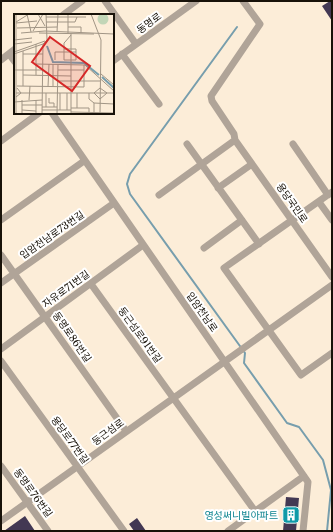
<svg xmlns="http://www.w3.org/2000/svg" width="333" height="532" viewBox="0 0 333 532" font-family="'Libre Baskerville','Noto Sans KR',serif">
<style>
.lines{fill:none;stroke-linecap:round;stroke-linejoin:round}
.stream{stroke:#779ead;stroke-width:2}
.building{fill:#433853}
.minor{stroke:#b0a498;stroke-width:7}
.labels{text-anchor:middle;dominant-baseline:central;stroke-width:4;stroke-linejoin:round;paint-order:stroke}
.street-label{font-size:10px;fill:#181209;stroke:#fff}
.culture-label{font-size:10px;fill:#0d838f;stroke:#fff;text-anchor:end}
.inset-river{fill:none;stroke:#779ead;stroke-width:2}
.inset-road{fill:none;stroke:#a19585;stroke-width:1}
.view{fill:#d62828;fill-opacity:0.15;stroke:#d62828;stroke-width:2}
.inset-edge{fill:none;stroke:#181209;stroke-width:2}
</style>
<rect width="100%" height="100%" fill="#fcedd8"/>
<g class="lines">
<path class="stream" d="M237 27 130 174 127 184 130 194 245 353 244 363 287 423 299 427 323 460 331 490 327 531"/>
</g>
<path class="building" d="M330 1H332V21L322 6Z
M286 497 299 498 296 531H283Z
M25 516 35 531H4Z
M137 518 146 531H134L129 524Z"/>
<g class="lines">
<path class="minor" d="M105 1 136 44
M243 1 260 24 211 96 212 101 234 134 235 140 332 277
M63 15 82 1
M9 54 15 62
M122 54 159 104
M1 60 15 49
M113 61 196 1
M52 113 308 482 303 531
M1 141 39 113
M187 144 259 244
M293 144 328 195
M218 188 252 164
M332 192 224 268 301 375 332 353
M159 195 235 140
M319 202 332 220
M1 220 84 161
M204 248 242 220
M1 255 126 431
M1 283 114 203
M91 284 255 511
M1 349 143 245
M1 361 124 531
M1 466 48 531
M1 521 332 285
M228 531 304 476"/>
</g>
<defs>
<symbol id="building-square" viewBox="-11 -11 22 22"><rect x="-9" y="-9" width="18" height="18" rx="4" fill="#0f9aa8" stroke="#fff"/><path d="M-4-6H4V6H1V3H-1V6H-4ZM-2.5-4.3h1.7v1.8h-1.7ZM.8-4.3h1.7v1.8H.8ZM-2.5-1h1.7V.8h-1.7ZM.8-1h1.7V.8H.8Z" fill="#fff"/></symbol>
</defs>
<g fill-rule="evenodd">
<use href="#building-square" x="281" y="505" width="20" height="20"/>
</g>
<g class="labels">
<g class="street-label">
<text transform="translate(149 23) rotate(-36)">동명로</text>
<text transform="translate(292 203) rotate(55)">용당국민로</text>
<text transform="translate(52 235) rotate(-35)">입암천남로73번길</text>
<text transform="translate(66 289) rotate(-36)">자유로71번길</text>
<text transform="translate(202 312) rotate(55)">입암천남로</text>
<text transform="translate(140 335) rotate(54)">둥근섬로91번길</text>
<text transform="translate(72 337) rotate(55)">동명로86번길</text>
<text transform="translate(108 432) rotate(-36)">둥근섬로</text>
<text transform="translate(70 440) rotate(54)">용당로77번길</text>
<text transform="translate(33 493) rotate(54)">동명로76번길</text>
</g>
<g class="culture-label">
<text x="278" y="515">영성써니빌아파트</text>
</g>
</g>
<g transform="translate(14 14)">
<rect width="100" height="100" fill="#fcedd8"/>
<path d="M83.5 5a5.5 5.5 0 1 1 11 0a5.5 5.5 0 1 1-11 0Z" fill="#c2d6b7"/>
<path class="inset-river" d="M33 32 39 48 70 49 85 61M88 63 100 74"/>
<path class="inset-road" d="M2 0V100M13 0 17 18M24 0 31 12M77 0 87 26 86 100M32 3H72M2 8 15 0M32 8H61L63 3M2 9 23 7M54 13H67V19M3 14 43 13M19 17 29 0M43 18 44 0M7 19 31 17 100 20M25 19 80 20M54 19V0M0 26 18 24M0 30 18 28M50 35H62V46H50V29L51 28 57 21M0 38 31 27M0 40 29 30M9 40H29M41 46V38H62M22 50 71 51 100 77M0 56H28M44 56H70M87 60 100 71M9 61 57 62M22 61V30M44 67H86M3 72 70 73V51M9 72V37M34 73 35 50M39 73V50M86 74 93 79 86 85 80 79ZM2 79H100M63 79V94M75 79V85L80 89V100M2 83 7 79 3 74M35 84V89H40V93M8 86V100M15 86 16 72M0 88 28 86M80 89 100 90M8 91H28M28 93H43M32 93V79M57 94H75V98M8 96 22 97M28 96H57M46 96V79M53 96V79M57 98 100 99M22 100V86M28 100 29 30 33 26 32 0M43 100 44 50M46 100H57V19"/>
<path class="view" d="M36 23 76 52 58 77 18 48Z"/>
<rect width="100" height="100" class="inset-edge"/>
</g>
<rect width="333" height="532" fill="none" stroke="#181209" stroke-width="4"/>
</svg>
